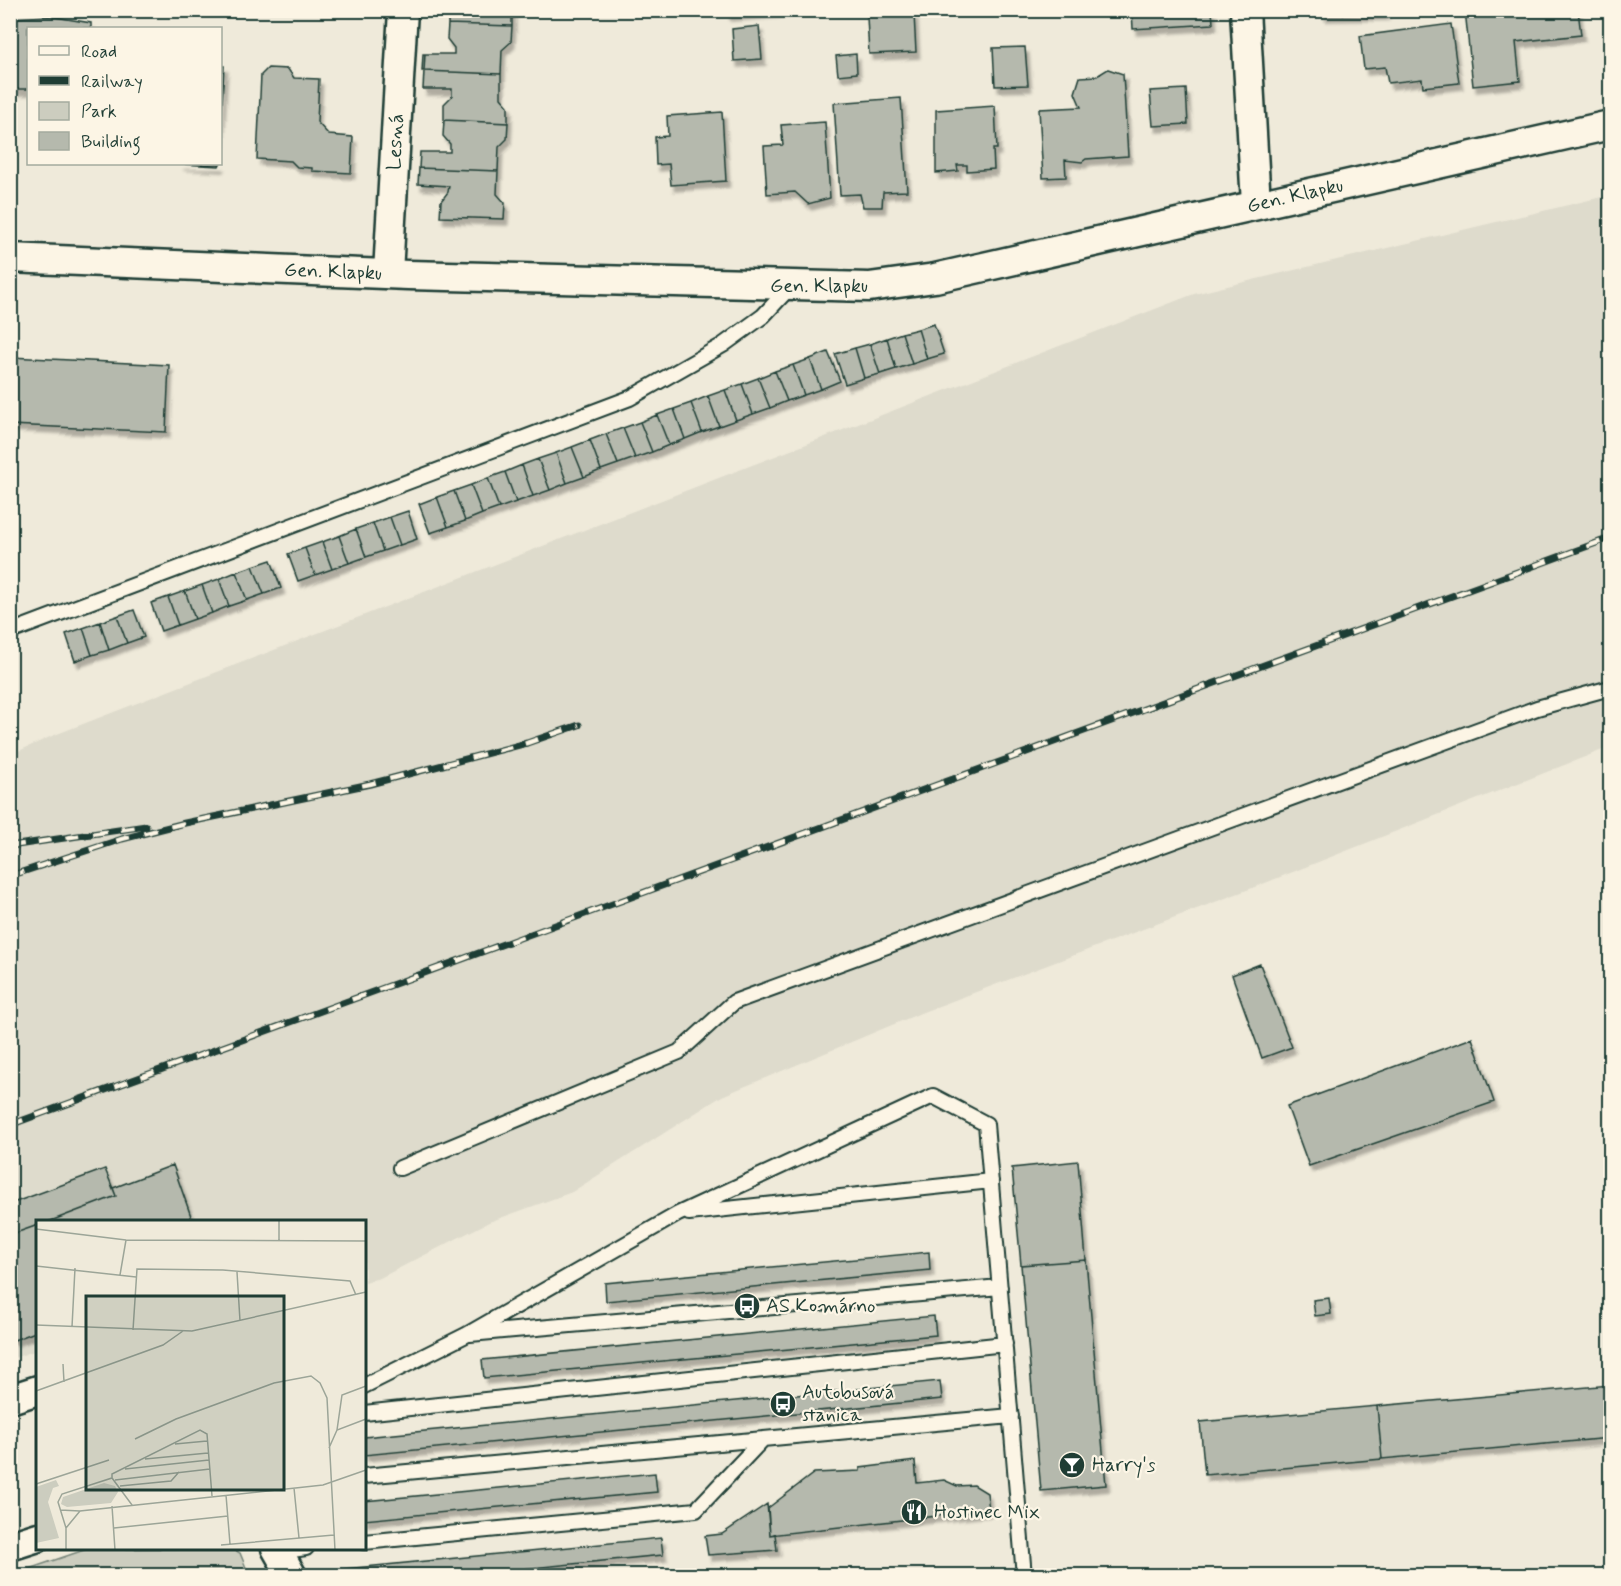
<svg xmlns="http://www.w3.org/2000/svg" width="1621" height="1586" viewBox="0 0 1621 1586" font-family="Mynerve,sans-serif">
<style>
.built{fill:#dedbcc}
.green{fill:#cccdbf;stroke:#76857a;stroke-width:1.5}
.building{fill:#b5b9ad;stroke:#1f3d34;stroke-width:1.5;filter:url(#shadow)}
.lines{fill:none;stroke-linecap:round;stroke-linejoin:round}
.service-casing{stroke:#1f3d34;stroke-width:18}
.minor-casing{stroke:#1f3d34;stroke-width:33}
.service{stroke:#fcf5e5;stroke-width:14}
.minor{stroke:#fcf5e5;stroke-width:28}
.rail-casing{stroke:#1f3d34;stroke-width:7}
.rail{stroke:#fcf5e5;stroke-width:4.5;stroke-dasharray:14;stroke-linecap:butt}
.labels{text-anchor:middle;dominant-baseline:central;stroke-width:4.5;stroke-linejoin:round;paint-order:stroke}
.street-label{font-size:20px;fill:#1f3d34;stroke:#fcf5e5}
.poi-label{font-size:20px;fill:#1f3d34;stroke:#fcf5e5;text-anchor:start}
.inset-road{fill:none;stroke:#9ca598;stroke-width:1.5}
.view{fill:#1f3d34;fill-opacity:0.15;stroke:#1f3d34;stroke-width:3}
.inset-edge{fill:none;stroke:#1f3d34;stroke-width:3}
</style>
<defs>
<filter id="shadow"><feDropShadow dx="3.5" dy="6" stdDeviation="1.5" flood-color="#0004"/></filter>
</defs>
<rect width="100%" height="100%" fill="#efeada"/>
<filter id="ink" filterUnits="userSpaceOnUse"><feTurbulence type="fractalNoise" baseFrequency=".0167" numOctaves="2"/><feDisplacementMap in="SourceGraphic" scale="12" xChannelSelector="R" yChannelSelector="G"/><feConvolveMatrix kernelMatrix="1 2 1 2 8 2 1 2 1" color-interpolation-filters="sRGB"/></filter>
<g filter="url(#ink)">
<path class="built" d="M1610 195V747L1255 887 923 1012 722 1096 572 1192 489 1222 380 1278 365 1282 364 1222H38L37 1350 11 1359 10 755 52 736 1194 294Z"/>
<path class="green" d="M231 1548 240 1553 249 1575H11L87 1549Z"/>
<path class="building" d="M448 10H512V26L448 24Z
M727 10H793L727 15Z
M1132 10H1212L1213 24 1133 29Z
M1322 10H1385V14L1322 15Z
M1465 10H1578L1581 35 1516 42 1520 81 1473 86Z
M914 14 916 52 869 54 867 17Z
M49 16 91 23V28H28V89H10V18Z
M448 24 512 26 511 42 502 50 501 74 424 71 425 54H454V48L447 39Z
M1451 24 1459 83 1423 87 1422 79 1388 83 1385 67 1364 69 1360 36Z
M759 26 762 59 734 61 732 29Z
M1025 47 1028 85 995 86 993 48Z
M423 54H425L424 71H422Z
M856 54 857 73 838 75 836 56Z
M220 66H224L220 142Z
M268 68 288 69 294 78 319 79 317 122 329 135 353 137 351 173 312 171V168L297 167 291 161 257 159 261 75Z
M1108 69 1123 74 1128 156 1086 159 1082 162 1065 160 1066 177 1043 178 1039 109 1081 107 1075 93 1080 77 1097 76Z
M424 71 501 74V98L508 106V123L444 120V104L452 96V89H423Z
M1186 89 1188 124 1153 126 1150 91Z
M901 98 907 191 883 192 882 207H863L860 194 840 195 834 103Z
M995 106 997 149H993L994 169 967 171V165H957L958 171 936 173V110Z
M722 112 726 181 671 185 669 164 656 165 655 137 668 136 667 116Z
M444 120 508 123 507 139 499 147 498 171 419 168 420 152H450V144L443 136Z
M825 122 830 198 808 204 795 192 767 194 764 146 783 145 781 125Z
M180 164H220L219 166Z
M419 168 498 171 497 194 505 203 504 219 440 217 441 201 448 192 449 186 418 184Z
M934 324 944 354 927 359 918 329Z
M918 329 927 359 912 364 902 333Z
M902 333 912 364 896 369 887 338Z
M887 338 896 369 880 374 870 344Z
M870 344 880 374 864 378 855 348Z
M855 348 864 378 845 384 835 354Z
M828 352 840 381 821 389 810 359Z
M10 357 169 365 166 432 10 425Z
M810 359 821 389 804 395 793 365Z
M793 365 804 395 787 401 775 371Z
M775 371 787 401 770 408 758 378Z
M758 378 770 408 753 414 742 384Z
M742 384 753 414 736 420 725 390Z
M725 390 736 420 719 426 708 396Z
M708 396 719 426 702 432 691 403Z
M691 403 702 432 685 439 674 409Z
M674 409 685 439 669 445 657 415Z
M657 415 669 445 652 452 640 422Z
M640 422 652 452 635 458 623 428Z
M623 428 635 458 618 464 606 434Z
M606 434 618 464 601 470 590 440Z
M590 440 601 470 584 477 572 447Z
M572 447 584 477 567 483 556 453Z
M556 453 567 483 550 490 538 459Z
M538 459 550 490 533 496 522 465Z
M522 465 533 496 516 502 505 472Z
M505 472 516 502 499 508 488 478Z
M488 478 499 508 482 514 471 485Z
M471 485 482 514 465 521 454 491Z
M454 491 465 521 448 527 437 497Z
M437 497 448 527 430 533 419 504Z
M408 511 417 539 400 545 390 517Z
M390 517 400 545 383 551 373 523Z
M373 523 383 551 366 557 356 529Z
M356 529 366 557 349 563 339 536Z
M339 536 349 563 332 569 322 542Z
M322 542 332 569 315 575 305 548Z
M305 548 315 575 298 581 288 554Z
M271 560 281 588 264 594 253 566Z
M253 566 264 594 247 600 236 572Z
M236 572 247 600 229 606 219 579Z
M219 579 229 606 212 613 202 585Z
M202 585 212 613 195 619 185 591Z
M185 591 195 619 178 625 168 597Z
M168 597 178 625 161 631 151 603Z
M134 610 144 637 127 643 117 616Z
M117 616 127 643 109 650 100 622Z
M100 622 109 650 92 655 83 628Z
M83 628 92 655 75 661 66 634Z
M1260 964 1292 1047 1262 1058 1232 975Z
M1472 1038 1494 1102 1309 1166 1287 1106Z
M1078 1161 1086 1260 1021 1265 1012 1168Z
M173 1165 193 1222H48L116 1196 113 1188Z
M105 1169 116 1196 48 1222H38V1225L10 1235V1204Z
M38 1225V1331L14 1340 10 1334V1235Z
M929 1252 930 1270 606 1301 605 1283Z
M1086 1260 1106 1485 1041 1491 1021 1265Z
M1329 1298 1331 1314 1315 1316 1313 1300Z
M934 1316 936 1335 484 1378 482 1360Z
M940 1381 942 1399 364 1455V1437Z
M1610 1385V1438L1382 1459 1377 1406Z
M1377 1406 1382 1459 1205 1475 1200 1422Z
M915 1461 917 1483 944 1480 957 1486 974 1485 987 1493 989 1510 770 1535 768 1508 814 1473 860 1471V1468Z
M655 1473 657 1492 364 1520V1501Z
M767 1504 770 1535 775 1534 777 1550 708 1555 705 1536 722 1534Z
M661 1538 663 1555 452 1576H347L345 1569Z"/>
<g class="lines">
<defs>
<path id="service" d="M10 632 630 398 723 345 763 316 790 287
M400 1168 679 1052 734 1002 1537 708 1610 688
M689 1213 991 1181
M470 1334 1000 1287
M364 1386 466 1335 678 1214 933 1096 986 1124 1024 1576
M364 1413 1005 1344
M364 1476 1011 1416
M364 1542 696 1510 763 1439
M278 1552 306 1548"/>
<path id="minor" d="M1245 10 1256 204
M10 258 408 275 869 287 935 278 1610 125
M388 273 403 10
M10 1399 38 1390
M10 1546 38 1537
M276 1548 292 1576"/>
</defs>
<use href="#service" class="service-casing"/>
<use href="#minor" class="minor-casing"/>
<use href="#service" class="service"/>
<use href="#minor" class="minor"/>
<defs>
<path id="rail" d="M10 846 146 826
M10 876 122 839 185 823 370 784 527 743 579 725
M10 1125 1610 538"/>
</defs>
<use href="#rail" class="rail-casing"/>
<use href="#rail" class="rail"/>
</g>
</g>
<defs>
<symbol id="bus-disc" viewBox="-11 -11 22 22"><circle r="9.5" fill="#1f3d34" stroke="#fcf5e5"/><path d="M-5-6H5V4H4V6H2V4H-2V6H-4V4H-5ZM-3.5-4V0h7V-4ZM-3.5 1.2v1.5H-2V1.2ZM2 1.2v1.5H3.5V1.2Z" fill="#fff"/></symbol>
<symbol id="bar-disc" viewBox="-11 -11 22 22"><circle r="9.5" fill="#1f3d34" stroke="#fcf5e5"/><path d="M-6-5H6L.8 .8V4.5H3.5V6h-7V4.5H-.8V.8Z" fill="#fff"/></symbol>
<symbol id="restaurant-disc" viewBox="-11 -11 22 22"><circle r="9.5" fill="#1f3d34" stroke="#fcf5e5"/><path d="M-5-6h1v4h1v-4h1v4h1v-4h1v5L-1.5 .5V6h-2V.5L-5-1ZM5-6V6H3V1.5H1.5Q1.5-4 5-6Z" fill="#fff"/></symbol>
</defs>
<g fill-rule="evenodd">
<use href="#bus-disc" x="732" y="1291" width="30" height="30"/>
<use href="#bus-disc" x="768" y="1389" width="30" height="30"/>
<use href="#bar-disc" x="1057" y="1450" width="30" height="30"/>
<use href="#restaurant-disc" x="899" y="1497" width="30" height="30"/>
</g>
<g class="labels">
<g class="street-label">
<text transform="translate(396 142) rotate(-87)">Lesná</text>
<text transform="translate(1295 196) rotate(-13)">Gen. Klapku</text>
<text transform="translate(333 272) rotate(2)">Gen. Klapku</text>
<text x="819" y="286">Gen. Klapku</text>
</g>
<g class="poi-label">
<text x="766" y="1306">AS Komárno</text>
<text x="802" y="1392">Autobusová<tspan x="802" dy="23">stanica</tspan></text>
<text x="1092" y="1465">Harry's</text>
<text x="934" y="1512">Hostinec Mix</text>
</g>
</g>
<g transform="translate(36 1220)">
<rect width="330" height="330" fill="#efeada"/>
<path d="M20 260 23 266 17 268 12 282 23 318 0 323V267ZM68 263 79 266 82 272 75 283 31 287 25 284 27 277Z" fill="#cccdbf"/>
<path class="inset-road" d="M0 9 90 20 330 21M243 21V0M0 46 100 57M201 52 204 101M84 55 90 20M0 105 156 111 330 72M36 107 39 48M97 110 101 49 187 50 314 61 320 75M27 144 28 162M0 171 127 125 147 111M301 210 306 175 330 166M99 219 140 199 238 163 275 156 284 163 291 178 299 330M139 224 171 221M293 228 301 210 330 199M109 239 172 233M89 249 173 240M76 258V254L164 210 171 214 176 276M79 260 174 249M0 264 73 240M84 266 135 261 143 252M258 268 263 318M190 275 194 324M76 286 79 330M24 290 44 291M30 308 44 291 287 265 330 250M78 308 192 296M185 325 298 315M30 330V308L22 282 26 274 76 258 96 285"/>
<path class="view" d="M50 76H248V270H50Z"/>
<rect width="330" height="330" class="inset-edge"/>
</g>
<rect width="1621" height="1586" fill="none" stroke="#fcf5e5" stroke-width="36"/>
<rect x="18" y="18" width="1585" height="1550" fill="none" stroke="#1f3d34" stroke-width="2" filter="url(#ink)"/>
<rect x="27" y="27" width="195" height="138" fill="#fcf5e5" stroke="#a4ab9e" stroke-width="1.5"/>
<rect x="39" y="46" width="30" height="9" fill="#fcf5e5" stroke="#a4ab9e" stroke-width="1.5"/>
<text x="81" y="57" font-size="18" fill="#1f3d34">Road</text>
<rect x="39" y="76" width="30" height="9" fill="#1f3d34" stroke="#a4ab9e" stroke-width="1.5"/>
<text x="81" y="87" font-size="18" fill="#1f3d34">Railway</text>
<rect x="39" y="102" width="30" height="18" fill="#cccdbf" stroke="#a4ab9e" stroke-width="1.5"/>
<text x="81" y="117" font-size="18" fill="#1f3d34">Park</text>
<rect x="39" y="132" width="30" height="18" fill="#b5b9ad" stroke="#a4ab9e" stroke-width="1.5"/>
<text x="81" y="147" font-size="18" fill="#1f3d34">Building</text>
</svg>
